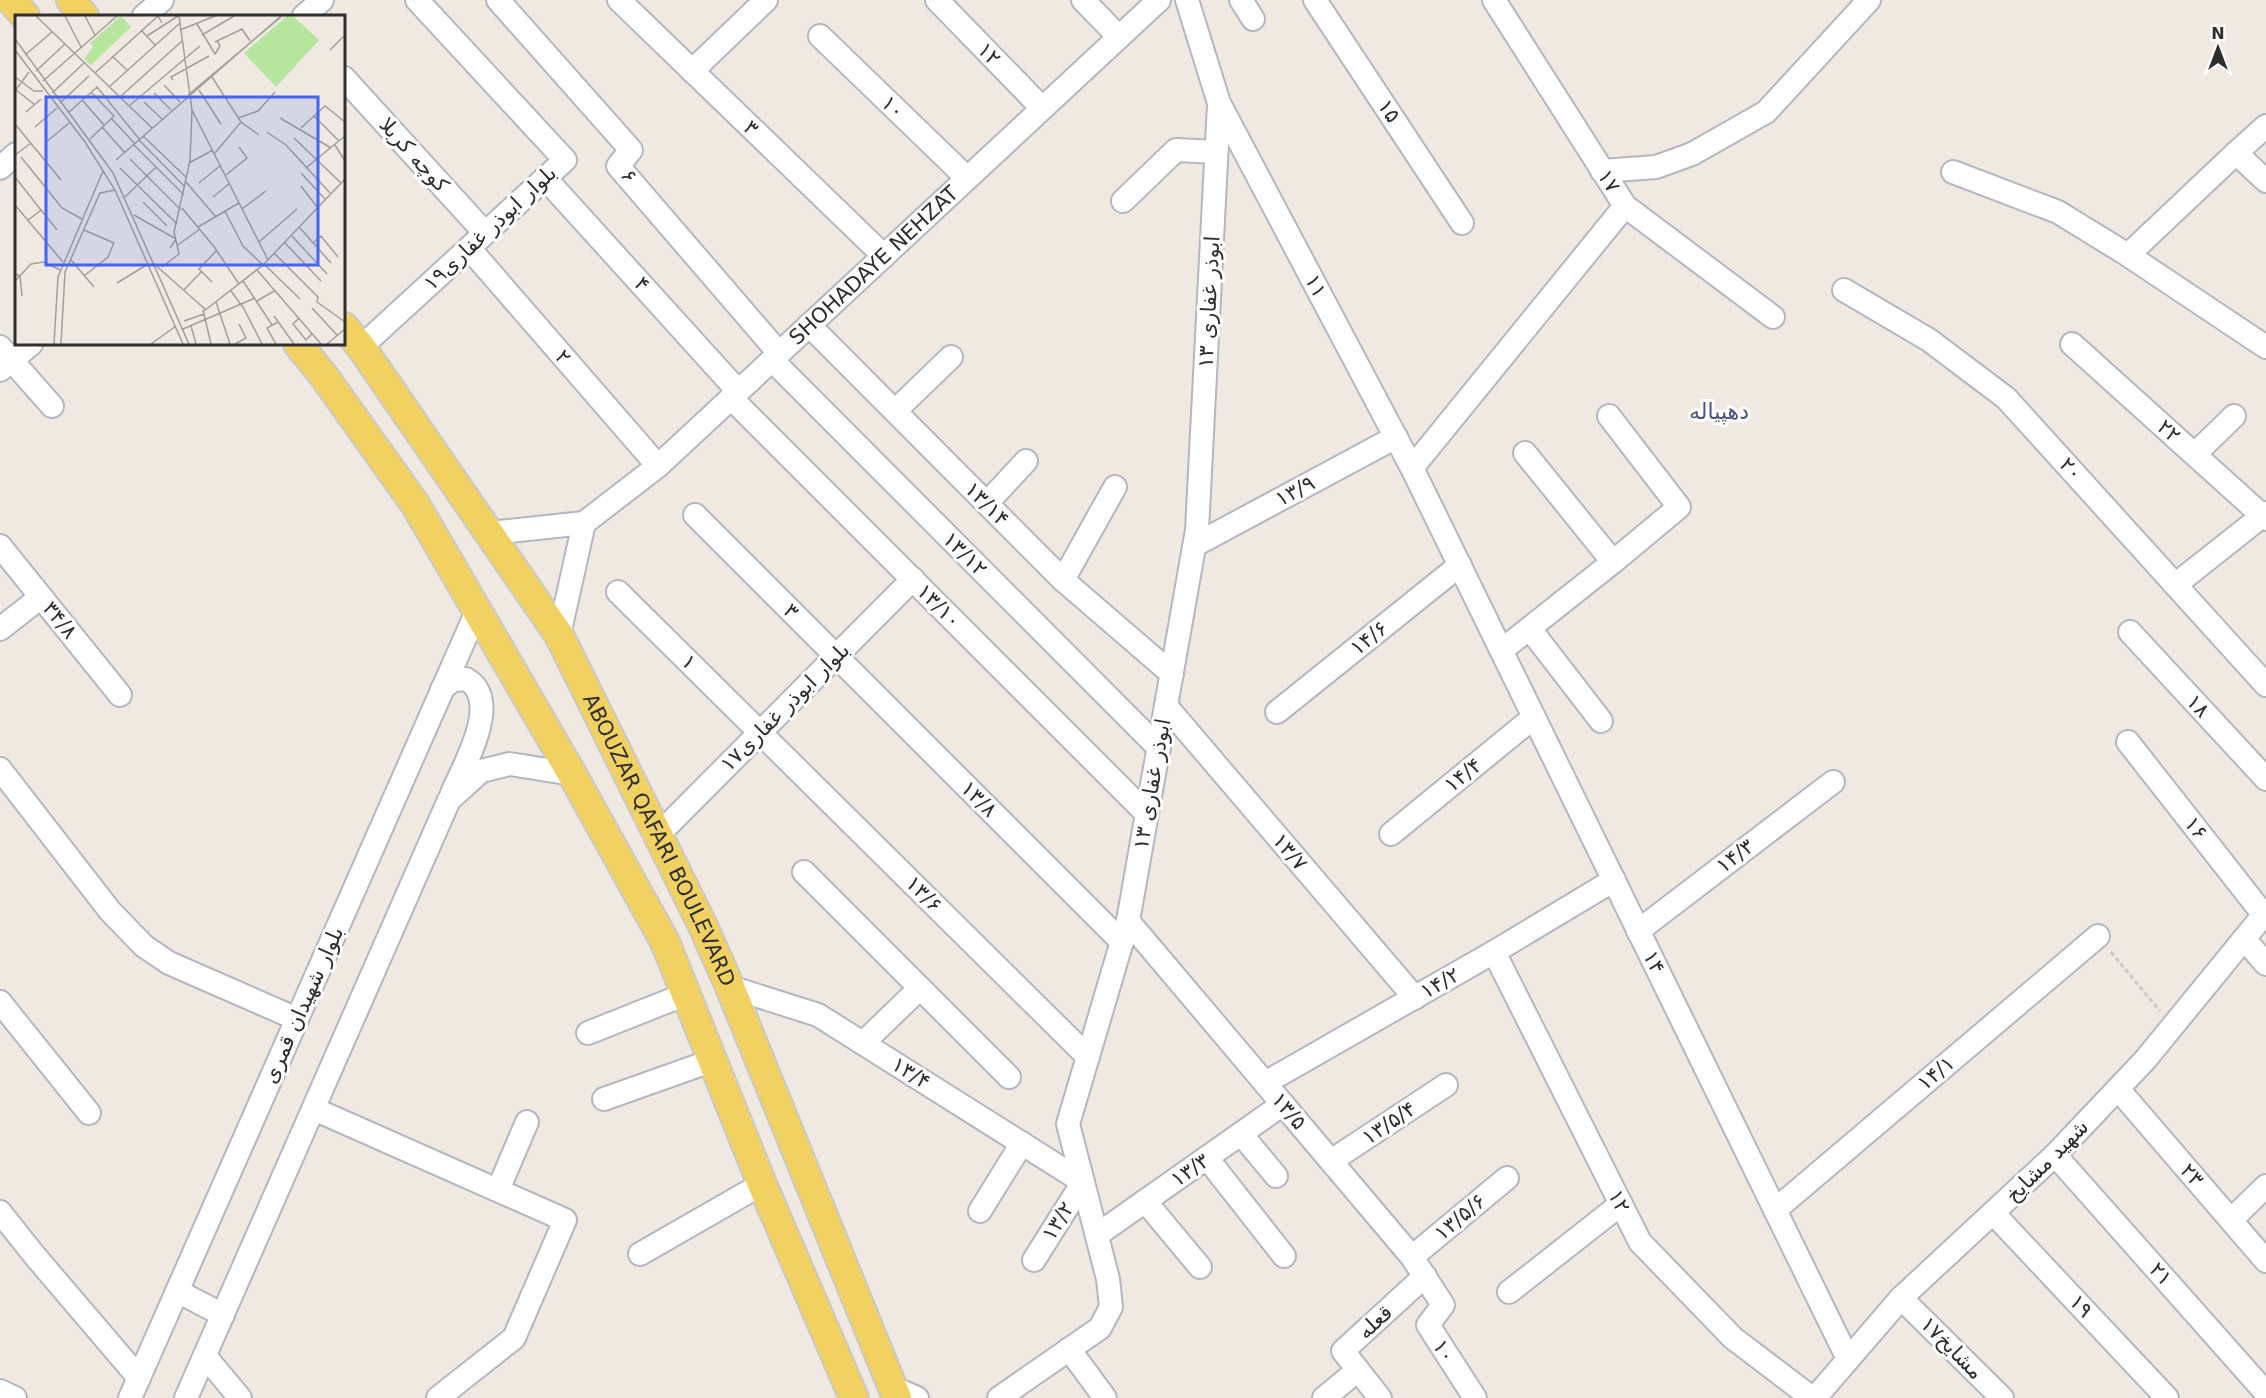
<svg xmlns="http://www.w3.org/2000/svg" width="2266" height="1398" viewBox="0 0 2266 1398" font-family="'DejaVu Sans','Noto Naskh Arabic',sans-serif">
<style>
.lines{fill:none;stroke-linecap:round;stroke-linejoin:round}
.minor-casing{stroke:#b4b7c1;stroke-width:26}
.major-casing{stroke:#c9c9c9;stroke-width:32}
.path{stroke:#c9c9c9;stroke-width:3;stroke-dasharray:4.5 3;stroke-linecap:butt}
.minor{stroke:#fff;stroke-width:22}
.major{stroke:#f2d163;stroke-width:28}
.labels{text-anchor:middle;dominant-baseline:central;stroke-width:6;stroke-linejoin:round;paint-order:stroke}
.street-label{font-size:21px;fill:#2e2e2e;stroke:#fff}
.neighbourhood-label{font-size:22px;fill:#4d5680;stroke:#fff}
.inset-road{fill:none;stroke:#a29e99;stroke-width:1.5}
.view{fill:#4264fb;fill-opacity:0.15;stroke:#4264fb;stroke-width:3}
.inset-edge{fill:none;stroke:#2e2e2e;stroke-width:3}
</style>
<rect width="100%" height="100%" fill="#efe9e1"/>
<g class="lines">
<defs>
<g id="minor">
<path d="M498 0 631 150 618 166 779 353"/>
<path d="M619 0 884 256"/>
<path d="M937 0 1042 108"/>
<path d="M1083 0 1119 37"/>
<path d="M1187 0 1219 103 1412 468 1848 1359"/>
<path d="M1241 0 1253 19"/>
<path d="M1315 0 1462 223"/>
<path d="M1494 0 1625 206 1773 317"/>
<path d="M144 16 162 0"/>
<path d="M304 16 322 0"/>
<path d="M820 36 967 178"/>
<path d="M692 71 766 0"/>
<path d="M344 78 485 233"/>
<path d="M2236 153 2266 126"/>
<path d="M0 168 16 154"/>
<path d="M1602 171 1656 167 1692 154 1766 112 1869 0"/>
<path d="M1953 172 2058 212 2128 255 2266 347"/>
<path d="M545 178 738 391"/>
<path d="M1123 201 1176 150 1216 152"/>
<path d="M469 248 658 466"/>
<path d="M2128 255 2236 153 2266 181"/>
<path d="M1844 290 1929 340 2006 398 2266 685"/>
<path d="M809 325 1063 580 1172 674"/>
<path d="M2072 344 2266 519"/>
<path d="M0 347 52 406"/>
<path d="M361 347 565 160 417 0"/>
<path d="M772 360 1159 748"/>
<path d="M0 370 31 344"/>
<path d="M731 398 1147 814"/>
<path d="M895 411 951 357"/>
<path d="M1525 453 1613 562"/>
<path d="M2195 454 2234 416"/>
<path d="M1412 468 1625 206"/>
<path d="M987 503 1026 461"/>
<path d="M695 515 1122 942"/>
<path id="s1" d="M584 523 658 466 1159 0"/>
<path d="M490 533 584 523"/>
<path d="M1195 545 1396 437"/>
<path d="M0 546 120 695"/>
<path d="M1063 580 1115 487"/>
<path d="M2175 585 2266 513"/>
<path d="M618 592 1088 1057"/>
<path d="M0 629 41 597"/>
<path d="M1530 629 1601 721"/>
<path d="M2130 632 2266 779"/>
<path d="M559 635 584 523"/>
<path d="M1502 650 1613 562 1679 507 1609 416"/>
<path d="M442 689 453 680 466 679C469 681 474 684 476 688 494 714 463 768 452 793"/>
<path d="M1166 706 1415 998"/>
<path d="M1277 712 1460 565"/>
<path d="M2128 742 2263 914"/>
<path d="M0 769 110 911 144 946 169 963 297 1019"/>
<path d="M1391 834 1534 717"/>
<path d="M658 835 913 579"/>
<path d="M804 872 1009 1077"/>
<path d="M1128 921 1412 1257 1443 1305 1428 1325 1475 1398"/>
<path d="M1638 931 1833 782"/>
<path d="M2244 939 2266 964"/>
<path d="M1494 952 1640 1242 1733 1338 1812 1398"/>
<path d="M730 987 818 1015 1083 1182 1034 1260"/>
<path d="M0 1002 89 1113"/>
<path d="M588 1033 686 994"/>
<path d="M863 1043 920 988"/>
<path d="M1265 1083 1494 952 1614 880"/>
<path d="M2118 1089 2266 1261"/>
<path d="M604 1099 711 1061"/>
<path d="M314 1109 565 1220 514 1338 438 1398"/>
<path d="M1241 1134 1276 1176"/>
<path d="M2055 1155 2266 1393"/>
<path d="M1207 1158 1284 1256"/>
<path d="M1331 1161 1446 1085"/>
<path d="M498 1190 527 1122"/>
<path d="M1145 1201 1200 1267"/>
<path d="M1775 1210 2098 936"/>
<path d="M980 1211 1022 1143"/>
<path d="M0 1212 35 1256 139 1378"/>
<path d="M1994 1214 2167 1398"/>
<path d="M2231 1220 2266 1186"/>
<path d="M1097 1235 1283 1104"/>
<path d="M640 1254 762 1184"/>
<path d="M1412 1257 1507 1178"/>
<path d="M177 1291 223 1315"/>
<path d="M1509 1292 1621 1204"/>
<path d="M1901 1298 2002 1398"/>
<path d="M1069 1349 1105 1398"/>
<path d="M205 1356 240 1398"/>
<path d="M892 1387 917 1398"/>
<path d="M0 1391 15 1398"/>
<path d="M130 1398 477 611"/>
<path d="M186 1398 449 800 481 771 510 764 572 774"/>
<path d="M999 1398 1100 1328 1111 1307 1108 1279 1068 1124 1128 921 1197 530 1219 104"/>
<path d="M1324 1398 1358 1370"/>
<path d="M1380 1398 1343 1351 1425 1276"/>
<path d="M1815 1398 1901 1298 2055 1155 2145 1060 2266 912"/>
</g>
<g id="major">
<path d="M11 0 25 16"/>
<path d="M71 0 84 16"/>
<path id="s2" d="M344 327 361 347 559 635 702 924 730 987 897 1398"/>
<path d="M298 344 323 375 415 504 572 774 665 942 762 1184 854 1398"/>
</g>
</defs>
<use href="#minor" class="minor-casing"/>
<use href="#major" class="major-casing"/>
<path class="path" d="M2111 952 2160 1011"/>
<use href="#minor" class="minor"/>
<use href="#major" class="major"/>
</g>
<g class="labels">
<g class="street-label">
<text transform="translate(989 54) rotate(46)">۱۲</text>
<text transform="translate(893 107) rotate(44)">۱۰</text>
<text transform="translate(1389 111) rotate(57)">۱۵</text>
<text transform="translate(751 128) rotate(44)">۳</text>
<text transform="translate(414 155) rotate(48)">کوچه کربلا</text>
<text transform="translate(629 176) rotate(56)">۶</text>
<text transform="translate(1609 181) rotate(58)">۱۷</text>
<text transform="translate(490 228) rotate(-43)">بلوار ابوذر غفاری۱۹</text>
<text stroke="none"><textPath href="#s1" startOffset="388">SHOHADAYE NEHZAT</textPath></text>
<text transform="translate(642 284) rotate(48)">۴</text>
<text transform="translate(1316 286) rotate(62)">۱۱</text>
<text transform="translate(1209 302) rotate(-87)">۱۳ ابوذر غفاری</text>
<text transform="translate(563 357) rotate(49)">۲</text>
<text transform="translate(2169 431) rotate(42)">۲۲</text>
<text transform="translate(2071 469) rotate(48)">۲۰</text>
<text transform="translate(1295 491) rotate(-28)">۱۳/۹</text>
<text transform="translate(987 504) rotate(45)">۱۳/۱۴</text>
<text transform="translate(965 554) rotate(45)">۱۳/۱۲</text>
<text transform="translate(939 606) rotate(45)">۱۳/۱۰</text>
<text transform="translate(791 611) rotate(45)">۳</text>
<text transform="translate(60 620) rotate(51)">۳۴/۸</text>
<text transform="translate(1369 638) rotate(-39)">۱۴/۶</text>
<text transform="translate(689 662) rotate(45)">۱</text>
<text transform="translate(2198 706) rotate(47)">۱۸</text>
<text transform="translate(785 707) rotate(-45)">بلوار ابوذر غفاری۱۷</text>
<text transform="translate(1463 775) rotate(-39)">۱۴/۴</text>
<text transform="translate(1152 784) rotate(-80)">۱۳ ابوذر غفاری</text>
<text transform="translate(979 799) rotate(45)">۱۳/۸</text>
<text transform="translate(2196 828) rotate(52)">۱۶</text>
<text stroke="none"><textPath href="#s2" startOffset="604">ABOUZAR QAFARI BOULEVARD</textPath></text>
<text transform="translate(1290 852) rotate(50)">۱۳/۷</text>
<text transform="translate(1735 856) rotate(-37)">۱۴/۳</text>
<text transform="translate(924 894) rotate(45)">۱۳/۶</text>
<text transform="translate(1654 962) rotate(64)">۱۴</text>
<text transform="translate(1440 983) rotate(-30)">۱۴/۲</text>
<text transform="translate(303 1005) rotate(-66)">بلوار شهیدان قمری</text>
<text transform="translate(911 1073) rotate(32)">۱۳/۴</text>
<text transform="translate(1936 1073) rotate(-40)">۱۴/۱</text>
<text transform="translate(1289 1111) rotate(50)">۱۳/۵</text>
<text transform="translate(1389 1123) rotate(-34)">۱۳/۵/۴</text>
<text transform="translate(2047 1161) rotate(-45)">شهید مشایخ</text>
<text transform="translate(1190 1170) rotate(-35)">۱۳/۳</text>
<text transform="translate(2192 1175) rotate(49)">۲۳</text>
<text transform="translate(1619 1201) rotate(63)">۱۲</text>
<text transform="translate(1460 1217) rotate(-40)">۱۳/۵/۶</text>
<text transform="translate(1058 1221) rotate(-58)">۱۳/۲</text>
<text transform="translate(2161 1274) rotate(48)">۲۱</text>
<text transform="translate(2081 1306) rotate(47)">۱۹</text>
<text transform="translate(1375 1322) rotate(-43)">قعله</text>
<text transform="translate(1952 1348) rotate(45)">۱۷مشایخ</text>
<text transform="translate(1444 1351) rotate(58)">۱۰</text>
</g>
<g class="neighbourhood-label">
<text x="1719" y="411">دهپیاله</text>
</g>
</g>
<g transform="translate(15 15)">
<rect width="330" height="330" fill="#efe9e1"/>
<path d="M106 1 116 12 76 50 69 44 78 32 75 28ZM272 1H278L304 25 261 72 229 38Z" fill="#b6e59e"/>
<path class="inset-road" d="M21 1 137 113M50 1 66 32M70 1 80 20M164 1 177 95 253 245M182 9 200 39 205 31 202 26M165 15 200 1M127 16 140 30M187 20 219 1M132 21 163 1M0 24 98 158 174 329M200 27 227 14 235 26M0 35 70 127 100 175 168 329M315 35 330 20M10 40 37 17M98 42 112 55M21 56 50 29M80 58 143 1 147 8M0 62 19 76H28M197 62 226 107 244 120M158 65 156 62 194 41M28 66 102 1M149 70 165 87M94 72 165 8M1 75 20 90M184 75 206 109M0 76 14 57M37 78 69 48M139 78 156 95M173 80 266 2M105 82 167 26M67 85 89 110M129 87 147 104M45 88 74 61M114 91 185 31M11 97 26 84M53 98 82 72 125 125M299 101 310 91 330 107M223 103 243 96 260 77M265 103 316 133M97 104 120 129M0 109 46 165M20 112 42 93M87 112 110 138M286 113 299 101 324 126M252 117 271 130 315 178M128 121 172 163M279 123 326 168M75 124 99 101 76 77M124 125 170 172M30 128 54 108M119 130 169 180M320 130 330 146M200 138 226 107M0 140 16 128M6 142 47 193 67 204M115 144 166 195M101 145 266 1M174 148 198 135M292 152 330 121M105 153 162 209M286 158 310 184M211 160 232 143 224 132M0 162 26 195 12 206M171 167 201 202M184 168 206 150M286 171 302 192M110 182 141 152M198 182 215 168M128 187 152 211M0 190 48 247M167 193 200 233 224 269M227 194 251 176M26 195 42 215M210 196 228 231 248 250M119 200 161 224 155 233M183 212 224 188M285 213 316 248M69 215 99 228 93 242 69 261M277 221 312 259M244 227 282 194M270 228 306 266M298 228 306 221 323 242M163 230 185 214M259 238 303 282 302 287 330 307M56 245 79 272M138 248 191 295M249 249 285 284M147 252 164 239 159 217 175 146 177 95M242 255 306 329M0 259 5 261 7 281M0 266 16 249 29 247 45 255M228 266 257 310M197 267 184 254 202 235M102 268 133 249M169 275 186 257M216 276 227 291M242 286 259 276M201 287 215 329M227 290 247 329M297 293 322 320M188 295 196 329M189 296 248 250 330 164M259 301 279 329M284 303 278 309 291 325 297 319M169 306 189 299M176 311 181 329M168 314 240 283M39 329 43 262 88 156M46 329 50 257 85 178 100 175M136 329 161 311M220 329 231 323 224 309M261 329 252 313 263 307M312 329 330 314"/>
<path class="view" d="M31 82H303V250H31Z"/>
<rect width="330" height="330" class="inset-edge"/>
</g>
<g transform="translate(2218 48)" stroke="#ffffff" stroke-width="4.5" paint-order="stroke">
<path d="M0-4.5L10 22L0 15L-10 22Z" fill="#2e2e2e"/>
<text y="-9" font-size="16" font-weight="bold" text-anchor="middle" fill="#2e2e2e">N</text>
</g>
</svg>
